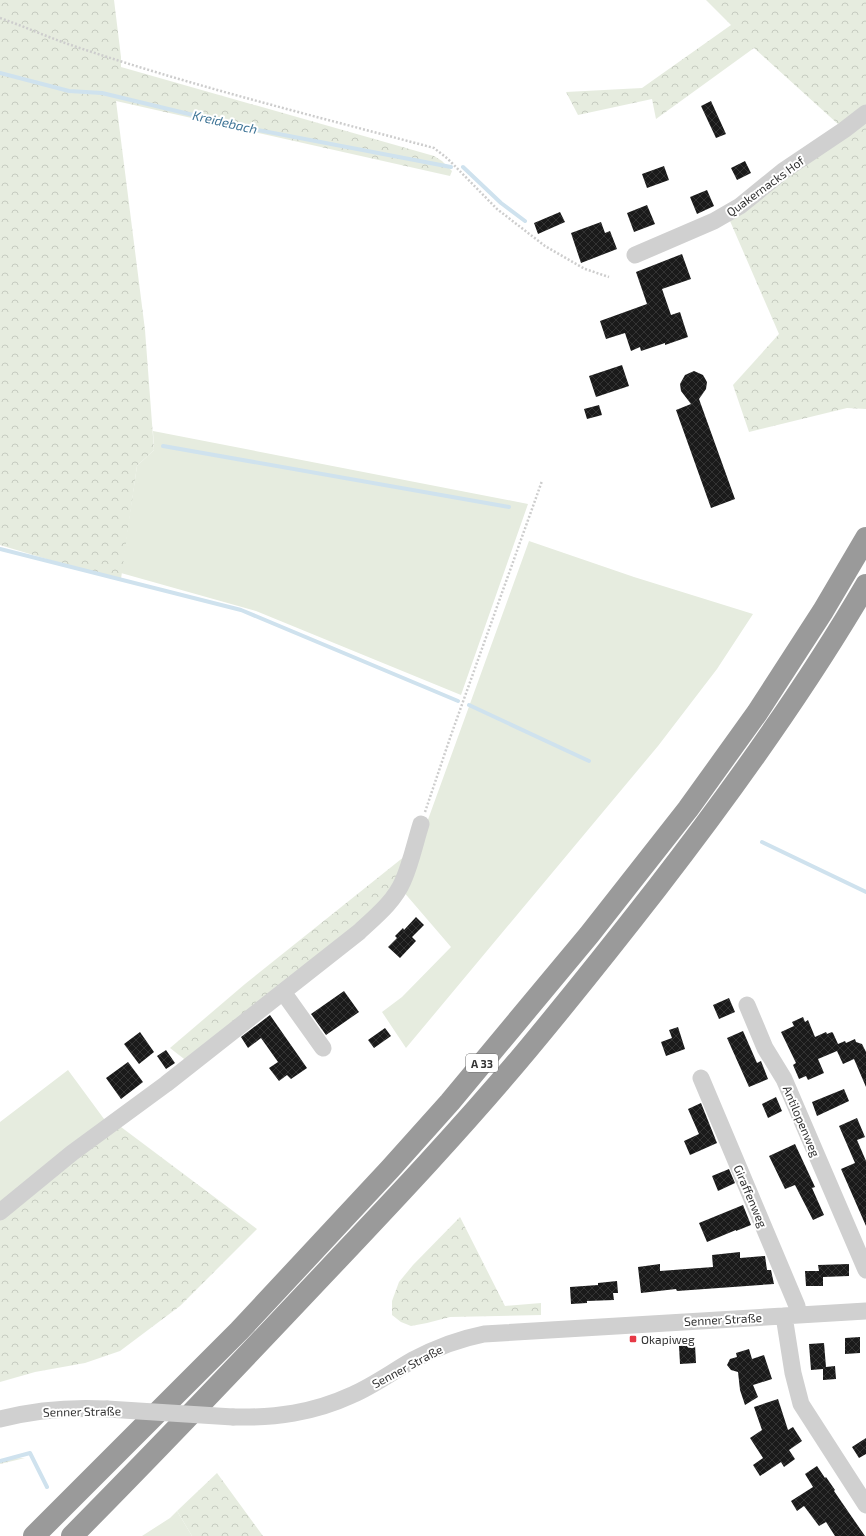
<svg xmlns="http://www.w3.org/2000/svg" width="866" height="1536" viewBox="0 0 866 1536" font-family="'Exo 2',sans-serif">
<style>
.grass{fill:#e6ecdf}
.forest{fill:url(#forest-crowns)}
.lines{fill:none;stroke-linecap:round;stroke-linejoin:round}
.stream{stroke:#cfe2ee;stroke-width:4}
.building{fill:url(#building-cross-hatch)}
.path{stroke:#cdcdcd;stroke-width:2.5;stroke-dasharray:2 2;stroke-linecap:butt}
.minor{stroke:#d0d0d0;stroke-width:17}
.highway{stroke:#9a9a9a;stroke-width:22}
.minor-bridge{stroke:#d0d0d0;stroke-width:17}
.poi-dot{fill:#e63946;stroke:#fff;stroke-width:1.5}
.labels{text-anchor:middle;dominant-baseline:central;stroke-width:4;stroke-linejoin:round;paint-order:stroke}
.shield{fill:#fff;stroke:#707070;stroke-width:1}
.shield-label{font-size:11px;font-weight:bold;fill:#333}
.street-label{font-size:12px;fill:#333;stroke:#fff}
.poi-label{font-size:12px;fill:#333;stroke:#fff;text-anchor:start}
.water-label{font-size:13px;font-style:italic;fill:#3f7597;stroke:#fff}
</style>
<defs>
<pattern id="forest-crowns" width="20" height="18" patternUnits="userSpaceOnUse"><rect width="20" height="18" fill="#e6ecdf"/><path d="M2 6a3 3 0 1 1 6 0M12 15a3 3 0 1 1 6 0" fill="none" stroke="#c6cbc0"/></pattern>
<pattern id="building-cross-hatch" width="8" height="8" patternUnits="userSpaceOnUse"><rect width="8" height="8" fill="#1a1a1a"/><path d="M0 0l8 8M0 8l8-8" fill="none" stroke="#333"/></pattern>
</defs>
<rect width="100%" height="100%" fill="#fff"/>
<path class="grass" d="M153 431 528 504 461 695 256 611 121 573 137 466 154 450Z
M529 541 634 577 753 614 717 669 658 746 406 1048 382 1012 402 997 451 947 402 890 405 883Z
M68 1070 107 1123 0 1208V1122Z
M177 1511 192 1536H142L170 1518Z"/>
<path class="forest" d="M0 0H114L121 57V67L434 156 442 161 452 171 450 176 116 101 145 330 154 450 137 466 121 579 73 567 0 545Z
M706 0H866V409L847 408 749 432 733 385 779 334 730 221 839 125 754 48 656 119 652 99 578 115 566 92 642 88 731 25Z
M405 856 399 881 379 910 188 1062 170 1048 245 984Z
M117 1124 257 1229 180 1306 120 1351 85 1363 35 1372 0 1382V1216Z
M460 1217 505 1306 541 1303V1315L450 1317 427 1323 411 1326 401 1322 392 1315V1301L399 1282 413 1265Z
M25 1458 0 1464V1459Z
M217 1473 263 1536H192L177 1511Z"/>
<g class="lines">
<path class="stream" d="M0 73 69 91 102 93 247 128 451 167
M463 167 501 203 525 221
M163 446 509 507
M0 549 241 610 458 701
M469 705 589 761
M762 842 866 892
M0 1461 30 1453 47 1487"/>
</g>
<path class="building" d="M711 101 726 134 716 138 701 106Z
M745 161 751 173 737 180 731 168Z
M664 166 669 180 647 188 642 174Z
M707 190 714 206 697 214 690 197Z
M647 205 655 224 634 232 627 213Z
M560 212 565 222 538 234 534 223Z
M601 222 605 233 610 231 617 249 581 263 571 233Z
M682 254 691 279 662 289 671 315 680 312 688 337 665 345V343L641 351 640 347 631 351 625 333 606 339 600 321 647 304 636 272Z
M622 365 629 386 596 397 589 376Z
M694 371 703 375 707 382 706 389 699 399 735 499 711 508 676 410 691 404 681 391 680 384 685 375Z
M599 405 602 415 587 419 584 409Z
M416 917 424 925 412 937 416 941 400 958 388 947 397 938 395 936 403 928 404 930Z
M344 991 359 1012 326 1035 311 1014Z
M729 998 735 1012 719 1019 713 1005Z
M270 1015 307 1068 291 1079 287 1075 279 1081 269 1068 278 1062 261 1038 248 1048 241 1037Z
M803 1017 805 1022 808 1020 815 1037 826 1032 827 1034 832 1032 833 1033 838 1044 845 1041 846 1043 855 1039 856 1042 862 1044 866 1052V1087L854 1059 843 1064 837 1051 818 1059 824 1073 808 1080 806 1076 799 1079 793 1065 796 1063 781 1032 794 1026 792 1022Z
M678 1027 685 1049 666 1056 661 1042 672 1038 669 1030Z
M385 1028 391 1036 374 1048 368 1040Z
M743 1031 757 1063 761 1061 768 1079 749 1087 727 1038Z
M140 1032 154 1052 139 1064 124 1044Z
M166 1050 175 1063 166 1069 157 1056Z
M128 1062 143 1082 121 1099 106 1078Z
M844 1089 849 1101 817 1116 812 1102Z
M776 1097 782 1111 768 1118 762 1104Z
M701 1103 717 1143 690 1155 684 1141 699 1134 688 1109Z
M857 1118 865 1137 857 1140 866 1161V1226L841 1169 855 1163 839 1126Z
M795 1144 815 1187 812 1188 824 1215 813 1220 795 1185 785 1189 769 1156Z
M729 1169 735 1183 718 1191 712 1176Z
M743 1205 751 1225 736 1231V1230L707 1242 699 1223Z
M740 1252V1258L765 1256 767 1270H771L774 1284 677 1291 676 1289 641 1293 638 1267 660 1264V1271L713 1267 712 1255Z
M849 1264V1276L823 1277V1286H806L805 1271H819L818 1265Z
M617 1281 618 1293H613L614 1300 587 1301V1303L571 1304 570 1287 598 1285V1283Z
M860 1337V1353L845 1354V1338Z
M824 1343 826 1367 835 1366 836 1379 823 1380V1369L811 1370 809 1344Z
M695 1345 696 1363 680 1364 679 1346Z
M749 1349 752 1359 764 1355 772 1379 753 1385 758 1397 745 1405 740 1390 738 1372 731 1370 727 1365 730 1359 737 1357 736 1353Z
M778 1399 788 1430 793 1427 802 1441 789 1450 795 1459 784 1467 781 1462 760 1476 753 1465 763 1458 750 1438 762 1430 754 1407Z
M866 1438V1454L859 1458 852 1447Z
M817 1466 825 1478 826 1477 835 1490 834 1491 865 1536H835L826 1522 819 1526 804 1506 797 1511 791 1501 813 1487 805 1474Z"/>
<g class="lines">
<path class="path" d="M0 18C23 26 45 36 68 44 188 85 311 115 434 148L448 159 497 209 545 246 585 269 609 277
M425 812 450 738 542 481"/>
<path class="minor" d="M635 255 714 221 740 206 783 171 844 130 866 113
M283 992 323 1048
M747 1005 765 1048 784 1079 866 1270
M701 1078 797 1306 798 1315
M0 1212 72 1153 166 1084 359 932C375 917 394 902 403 881 411 863 415 843 421 824
M784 1316 793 1373 801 1404 866 1505
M233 1417C275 1418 313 1413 352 1395 373 1386 392 1372 413 1360 435 1348 459 1339 484 1334L866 1311
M0 1419C35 1410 71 1407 107 1409"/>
<path class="highway" d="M34 1536 239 1331 390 1169 450 1102 589 935 688 809 757 713 823 611 866 538
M72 1536C157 1450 240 1363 323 1275 393 1201 463 1127 528 1049 572 996 615 942 657 888 732 791 804 691 866 585"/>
<path class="minor-bridge" d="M107 1409 233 1417"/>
</g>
<rect class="poi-dot" x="629" y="1335" width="8" height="8" rx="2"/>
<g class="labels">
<rect class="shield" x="466" y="1054" width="32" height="18" rx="3"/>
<g class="shield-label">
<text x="482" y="1063">A 33</text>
</g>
<g class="street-label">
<text transform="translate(765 186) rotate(-36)">Quakernacks Hof</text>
<text transform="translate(802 1121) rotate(67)">Antilopenweg</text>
<text transform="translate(751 1196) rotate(67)">Giraffenweg</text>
<text transform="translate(723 1319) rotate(-3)">Senner Straße</text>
<text transform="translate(407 1366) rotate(-28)">Senner Straße</text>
<text transform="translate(82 1411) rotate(-1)">Senner Straße</text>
</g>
<g class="poi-label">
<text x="641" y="1339">Okapiweg</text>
</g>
<g class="water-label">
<text transform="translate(225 122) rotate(13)">Kreidebach</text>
</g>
</g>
</svg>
